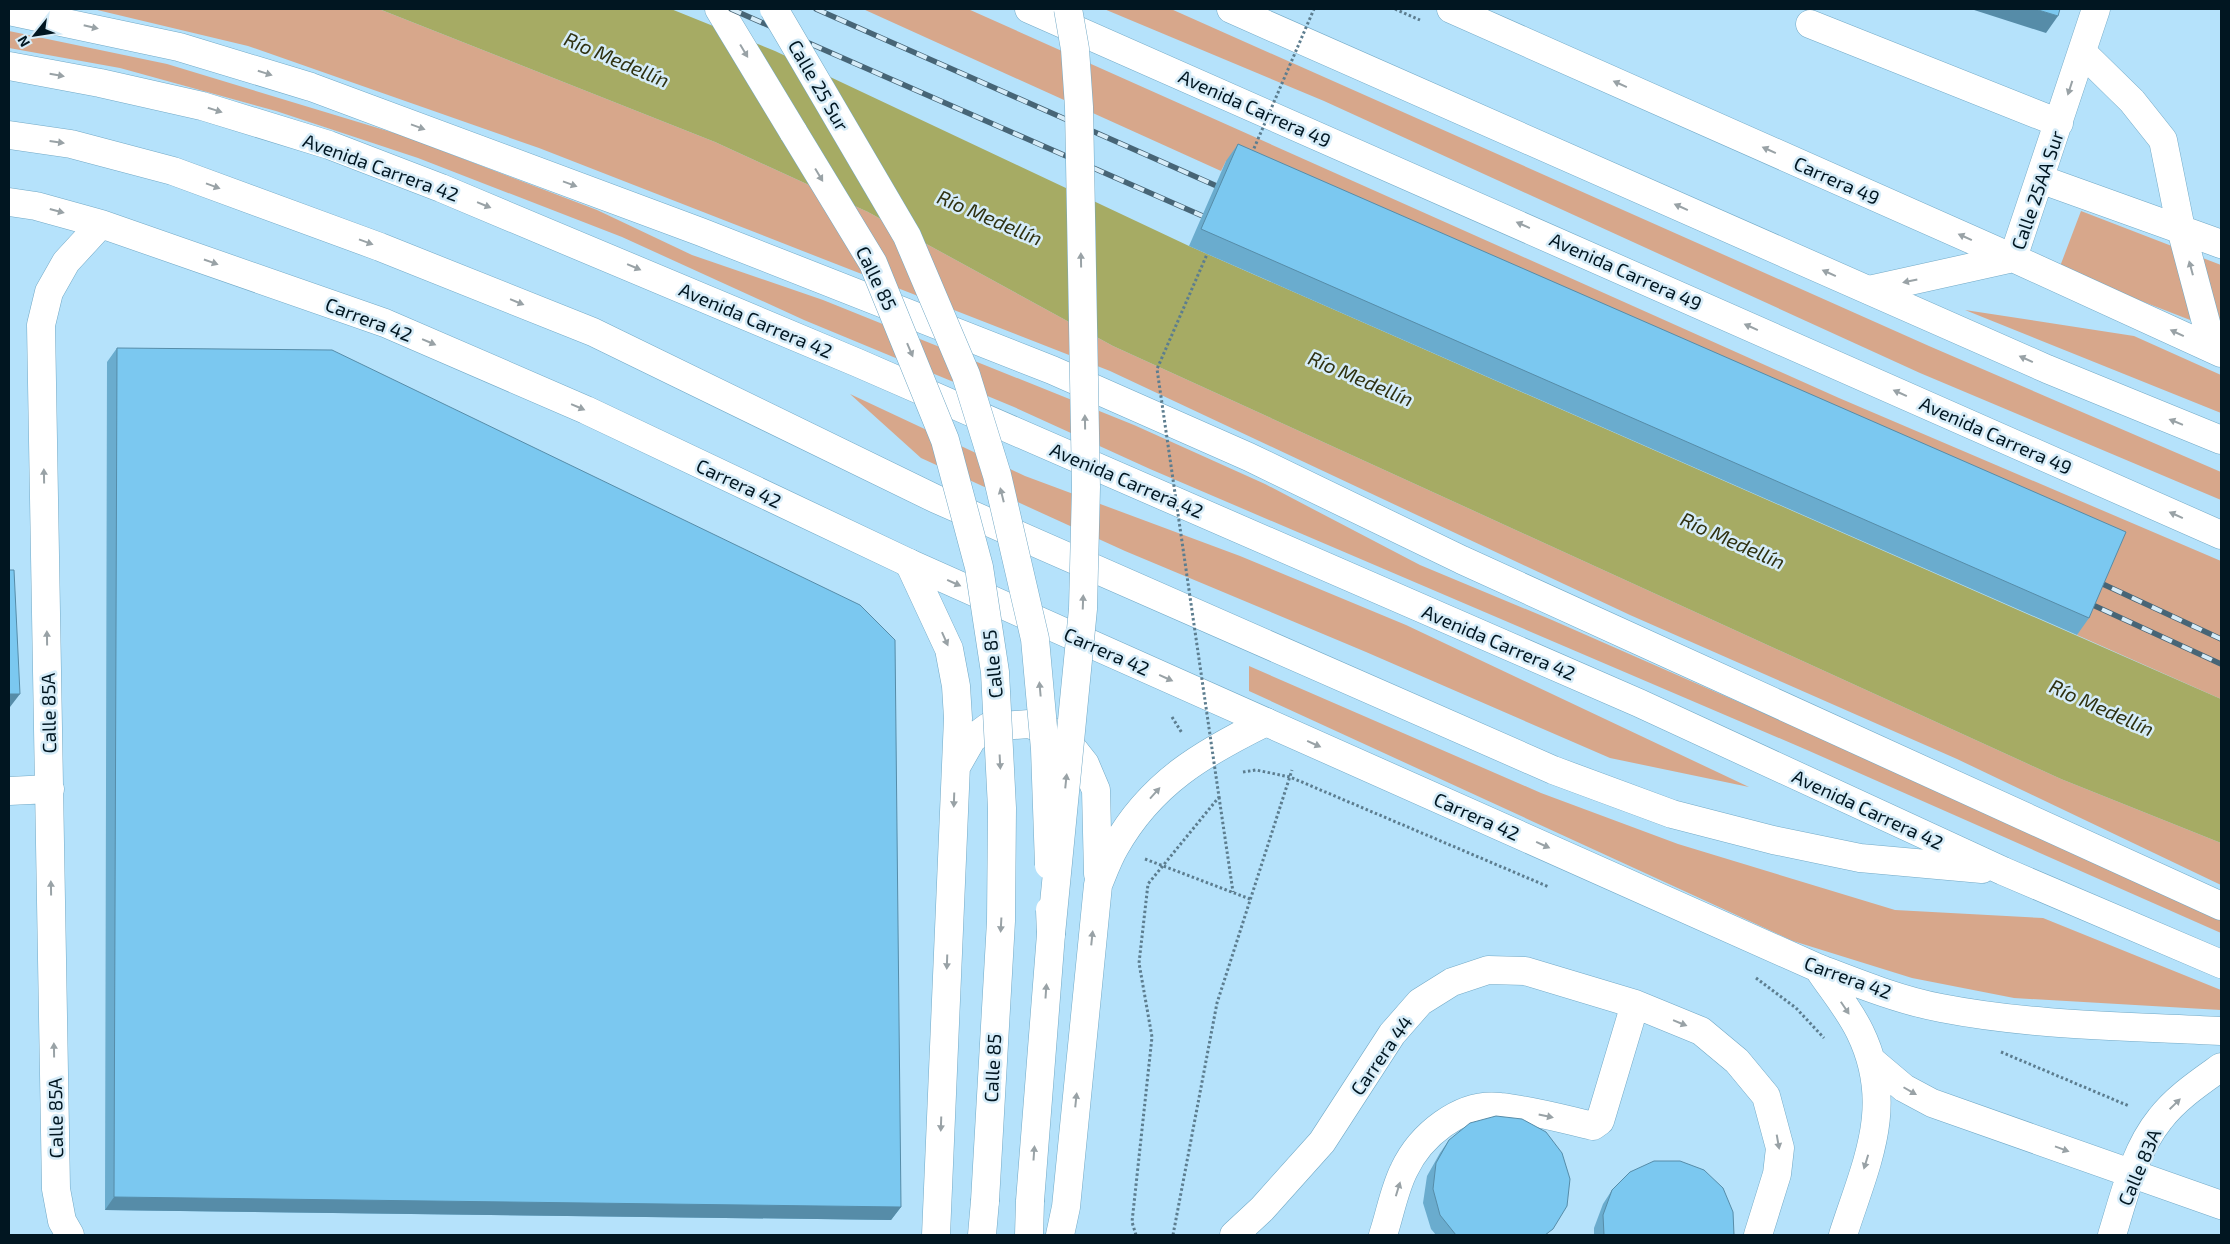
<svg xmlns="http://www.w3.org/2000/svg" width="2230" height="1244" viewBox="0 0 2230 1244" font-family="'Exo 2',sans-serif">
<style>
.green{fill:#d7a78b}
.water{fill:#a6ab64}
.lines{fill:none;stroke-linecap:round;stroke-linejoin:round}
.minor-casing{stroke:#72a9c6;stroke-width:29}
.major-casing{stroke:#72a9c6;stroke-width:29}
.highway-casing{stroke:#72a9c6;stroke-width:29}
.path{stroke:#5c7d8f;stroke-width:3;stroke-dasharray:2.5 2.5;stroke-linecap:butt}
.minor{stroke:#fff;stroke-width:28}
.major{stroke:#fff;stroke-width:28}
.highway{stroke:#fff;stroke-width:28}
.rail-casing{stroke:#476576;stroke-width:5.5}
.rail{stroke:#d6ecf8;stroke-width:4;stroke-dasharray:11;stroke-linecap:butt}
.major-bridge-casing{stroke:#72a9c6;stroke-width:29;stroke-linecap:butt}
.highway-bridge-casing{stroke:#72a9c6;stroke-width:29;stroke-linecap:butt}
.path-bridge{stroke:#5c7d8f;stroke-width:3;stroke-dasharray:2.5 2.5;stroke-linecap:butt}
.major-bridge{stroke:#fff;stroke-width:28}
.highway-bridge{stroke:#fff;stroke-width:28}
.wall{fill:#6aacce}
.shaded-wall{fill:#568ca8}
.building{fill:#7bc8f0;stroke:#568ca8}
.oneway{fill:#99a2a6}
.labels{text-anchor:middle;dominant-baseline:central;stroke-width:5;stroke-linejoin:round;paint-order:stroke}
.street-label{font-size:19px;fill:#011621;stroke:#d6ecf8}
.water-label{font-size:20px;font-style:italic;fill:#2f3111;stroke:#d6ecf8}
</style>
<rect width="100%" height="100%" fill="#b5e2fb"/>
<path class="green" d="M93 9H379L715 142 868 212 1113 346 2061 779 2221 843V885L1957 759 1630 615 1110 371 539 148 248 46Z
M863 9H968L1839 398 2221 561V699L2077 635 2114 550 1226 161 1221 171Z
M1104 9H1171L1929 346 2221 472V500L1920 373 1324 101Z
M9 31 167 64 401 135 597 210 692 255 823 300 1134 425 1265 484 1420 565 1552 620 2221 914V933L1807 750 1150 469 1014 407 804 320 622 237 418 158 276 111 120 68 9 48Z
M2081 211 2221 265V332L2059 269Z
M1965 310 2134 336 2221 375V413Z
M850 394 1025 476 1240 556 1406 625 1749 787 1610 758 1366 652 1125 551 921 458Z
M1249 666 1541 793 1678 844 1895 910 2043 918 2221 990V1010L2014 998 1912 978 1793 941 1249 691Z"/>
<path class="water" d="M379 9H671L775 51 1189 246 2221 699V843L2061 779 1113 346 868 212 715 142Z"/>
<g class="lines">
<defs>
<path id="minor" d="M1451 9 2013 258 2221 353
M1810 24 2059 123
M2082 52 2132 101 2163 140 2181 229 2213 349
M2040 179 2221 244
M9 202 36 206 101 224 385 323 586 410 909 563 1818 968C1857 983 1899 1000 1941 1008 2033 1026 2128 1026 2221 1031
M1869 290 2013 258 2096 9
M9 791 50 789
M1818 968C1831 988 1849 1009 1860 1032 1896 1106 1866 1163 1843 1235
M1872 1061 1904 1088 1932 1103 2221 1205
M70 1235 62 1221 56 1189 41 325 49 292 66 262 101 224
M1234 1235 1262 1209 1322 1142 1392 1034 1420 1002 1452 982 1488 970 1525 971 1635 1004 1701 1031 1737 1061 1766 1096 1780 1148 1777 1174 1758 1235
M1383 1235C1390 1214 1394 1190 1404 1170 1420 1136 1460 1102 1500 1107 1531 1110 1563 1119 1593 1126L1600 1121 1635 1004
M2112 1235C2124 1197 2134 1151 2160 1119 2176 1098 2200 1082 2221 1067"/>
<path id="major" d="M719 9 794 133
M909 563 949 649 956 686 958 718 936 1235
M956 767 972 739 988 727 1029 724 1063 736 1085 764 1096 790 1098 874
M982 1235 985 1201
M1029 1235 1030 1201
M1060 1235 1066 1207 1098 885C1103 873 1108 859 1115 847 1151 783 1203 753 1266 722"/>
<path id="highway" d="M1029 9 2221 535
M1231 9 2047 369 2221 440
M9 11 179 47 311 87 701 232 1052 370 1249 457 1462 560 2221 906
M9 66 100 83 202 106 329 145 441 188 858 363 1639 703 2003 871 2221 964
M9 135 71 144 173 171 380 247 593 332 936 499 1553 770 1672 814 1773 840 1860 858 1982 869"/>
</defs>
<use href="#minor" class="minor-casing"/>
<use href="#major" class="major-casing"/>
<use href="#highway" class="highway-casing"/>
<path class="path" d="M1395 9 1420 20
M1172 717 1182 733
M1243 772 1256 770 1290 777 1549 887
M1219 797 1233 892
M1145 859 1250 899
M1756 978 1796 1008 1824 1038
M2001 1052 2129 1106
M1173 1235 1217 1003 1292 770"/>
<use href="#minor" class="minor"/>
<use href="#major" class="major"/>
<use href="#highway" class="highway"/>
<defs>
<path id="rail" d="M731 9 1214 221
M816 9 1228 191
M2092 579 2221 639
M2082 600 2221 664"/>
</defs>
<use href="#rail" class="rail-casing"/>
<use href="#rail" class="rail"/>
<defs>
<path id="major-bridge" d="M774 9 907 236 966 375 997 475 1035 639 1045 749 1049 865
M794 133 873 263 945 440 979 567 995 672 1002 808 1001 921 985 1201
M1030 1201 1051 934 1050 910"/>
<path id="highway-bridge" d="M1051 934 1083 609 1086 487 1079 107 1075 49 1068 9"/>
</defs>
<use href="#major-bridge" class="major-bridge-casing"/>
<use href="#highway-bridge" class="highway-bridge-casing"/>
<path class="path-bridge" d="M1252 153 1314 9
M1136 1235 1132 1222 1152 1037 1139 963 1148 884 1219 797 1157 369 1208 252"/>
<use href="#major-bridge" class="major-bridge"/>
<use href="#highway-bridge" class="highway-bridge"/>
</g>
<path class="wall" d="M1238 144 2089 618 2077 635 1189 246 1226 161Z
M117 348 901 1207 891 1220 105 1210 107 362Z
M1449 1140 1549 1235H1436L1431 1229 1423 1203 1427 1176 1440 1153Z
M1612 1190 1734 1235H1594V1228L1603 1204Z"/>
<path class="shaded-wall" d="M1971 9H2035L2058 16 2046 33Z
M9 694H20L10 707H9Z
M114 1197 901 1207 891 1220 105 1210Z"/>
<path class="building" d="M2035 9H2060L2058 16Z
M1238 144 2126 532 2089 618 1201 229Z
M117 348 332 350 860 605 895 640 901 1207 114 1197Z
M9 570H14L20 694H9Z
M1496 1116 1522 1119 1546 1132 1562 1153 1570 1179 1567 1206 1553 1229 1545 1235H1456L1440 1215 1433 1189 1436 1163 1449 1140 1470 1123Z
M1654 1161H1680L1704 1170 1723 1188 1733 1212 1734 1235H1604L1603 1215 1612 1190 1630 1172Z"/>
<defs><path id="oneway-solid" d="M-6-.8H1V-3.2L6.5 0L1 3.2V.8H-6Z" transform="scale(1.25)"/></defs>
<g class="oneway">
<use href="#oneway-solid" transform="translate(91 27) rotate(13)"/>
<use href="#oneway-solid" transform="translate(744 51) rotate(59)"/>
<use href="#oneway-solid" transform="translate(265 73) rotate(17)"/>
<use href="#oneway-solid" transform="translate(57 75) rotate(10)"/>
<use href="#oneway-solid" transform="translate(1620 84) rotate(-156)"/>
<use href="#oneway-solid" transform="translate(2070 88) rotate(108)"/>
<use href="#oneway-solid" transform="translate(215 110) rotate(17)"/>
<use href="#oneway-solid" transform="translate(418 127) rotate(20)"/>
<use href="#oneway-solid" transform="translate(57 142) rotate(8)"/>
<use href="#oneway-solid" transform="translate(1769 150) rotate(-156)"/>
<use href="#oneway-solid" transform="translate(819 175) rotate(59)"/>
<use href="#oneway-solid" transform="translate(570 184) rotate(20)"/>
<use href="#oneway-solid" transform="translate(213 186) rotate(20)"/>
<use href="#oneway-solid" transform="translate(484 205) rotate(22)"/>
<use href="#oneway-solid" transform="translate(1681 207) rotate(-156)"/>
<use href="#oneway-solid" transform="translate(57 211) rotate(15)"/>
<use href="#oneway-solid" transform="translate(1523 225) rotate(-156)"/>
<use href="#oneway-solid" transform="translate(1965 237) rotate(-156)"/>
<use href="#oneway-solid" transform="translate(366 242) rotate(20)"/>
<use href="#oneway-solid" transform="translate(1081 260) rotate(-91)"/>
<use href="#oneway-solid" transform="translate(211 262) rotate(19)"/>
<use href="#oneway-solid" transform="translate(634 267) rotate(23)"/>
<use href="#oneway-solid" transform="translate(2191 268) rotate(-105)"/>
<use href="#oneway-solid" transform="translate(1829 273) rotate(-156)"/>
<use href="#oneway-solid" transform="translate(1910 281) rotate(168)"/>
<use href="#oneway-solid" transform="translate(517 302) rotate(22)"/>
<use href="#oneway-solid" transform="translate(1751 327) rotate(-156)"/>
<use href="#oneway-solid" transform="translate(2177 333) rotate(-155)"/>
<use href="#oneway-solid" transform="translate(429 342) rotate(23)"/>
<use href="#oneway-solid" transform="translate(910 350) rotate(67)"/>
<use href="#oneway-solid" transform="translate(2026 359) rotate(-156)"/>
<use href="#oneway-solid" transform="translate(1900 393) rotate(-156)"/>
<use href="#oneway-solid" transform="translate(578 407) rotate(23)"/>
<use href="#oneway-solid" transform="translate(1085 422) rotate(-91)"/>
<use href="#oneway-solid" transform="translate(2176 422) rotate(-158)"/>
<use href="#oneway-solid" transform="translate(44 476) rotate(-91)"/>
<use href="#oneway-solid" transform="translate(1002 495) rotate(-104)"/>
<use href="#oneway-solid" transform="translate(2176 515) rotate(-156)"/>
<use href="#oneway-solid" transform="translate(954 583) rotate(24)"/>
<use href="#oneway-solid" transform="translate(1083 602) rotate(-88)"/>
<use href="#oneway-solid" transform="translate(47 638) rotate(-91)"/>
<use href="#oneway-solid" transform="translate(945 639) rotate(66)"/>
<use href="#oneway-solid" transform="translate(1166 678) rotate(24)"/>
<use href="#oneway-solid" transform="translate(1040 689) rotate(-95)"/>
<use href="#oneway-solid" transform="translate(1314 744) rotate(24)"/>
<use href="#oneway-solid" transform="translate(1000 762) rotate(87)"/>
<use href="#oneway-solid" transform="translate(1066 781) rotate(-84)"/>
<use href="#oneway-solid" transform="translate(1155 793) rotate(-48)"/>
<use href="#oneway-solid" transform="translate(954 800) rotate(92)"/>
<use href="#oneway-solid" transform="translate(1543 845) rotate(24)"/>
<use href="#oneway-solid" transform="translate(51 888) rotate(-91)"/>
<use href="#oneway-solid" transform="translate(1001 925) rotate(93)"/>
<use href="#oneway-solid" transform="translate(1092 938) rotate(-84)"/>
<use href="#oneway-solid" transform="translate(947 962) rotate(92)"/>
<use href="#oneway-solid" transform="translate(1046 991) rotate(-86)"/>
<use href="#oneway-solid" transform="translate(1845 1008) rotate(56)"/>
<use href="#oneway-solid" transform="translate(1680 1023) rotate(22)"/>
<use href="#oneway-solid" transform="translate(54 1050) rotate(-91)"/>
<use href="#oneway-solid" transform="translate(1910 1091) rotate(30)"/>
<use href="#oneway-solid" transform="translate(1076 1100) rotate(-84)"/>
<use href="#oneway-solid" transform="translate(2175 1104) rotate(-44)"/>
<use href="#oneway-solid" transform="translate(1546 1116) rotate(12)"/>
<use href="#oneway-solid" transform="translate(941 1124) rotate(92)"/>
<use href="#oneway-solid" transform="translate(1778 1142) rotate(80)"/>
<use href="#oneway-solid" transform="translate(2062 1149) rotate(20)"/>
<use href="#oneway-solid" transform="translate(1034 1153) rotate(-86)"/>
<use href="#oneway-solid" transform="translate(1866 1162) rotate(107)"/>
<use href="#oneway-solid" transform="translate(1398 1189) rotate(-73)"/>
</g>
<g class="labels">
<g class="street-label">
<text transform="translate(819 85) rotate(60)">Calle 25 Sur</text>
<text transform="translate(1255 108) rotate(24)">Avenida Carrera 49</text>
<text transform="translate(381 167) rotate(20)">Avenida Carrera 42</text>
<text transform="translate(1837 180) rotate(24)">Carrera 49</text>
<text transform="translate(2037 190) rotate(-71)">Calle 25AA Sur</text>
<text transform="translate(1626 271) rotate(24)">Avenida Carrera 49</text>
<text transform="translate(877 278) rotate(64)">Calle 85</text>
<text transform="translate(369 319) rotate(21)">Carrera 42</text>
<text transform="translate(756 320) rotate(23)">Avenida Carrera 42</text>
<text transform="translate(1996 435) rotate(24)">Avenida Carrera 49</text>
<text transform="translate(1127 480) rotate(23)">Avenida Carrera 42</text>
<text transform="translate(739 483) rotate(25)">Carrera 42</text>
<text transform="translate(1499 642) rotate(23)">Avenida Carrera 42</text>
<text transform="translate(1107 651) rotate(24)">Carrera 42</text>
<text transform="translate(992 664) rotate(-96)">Calle 85</text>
<text transform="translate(48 713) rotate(-91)">Calle 85A</text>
<text transform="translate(1868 809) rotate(25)">Avenida Carrera 42</text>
<text transform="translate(1477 816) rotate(24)">Carrera 42</text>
<text transform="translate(1848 977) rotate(20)">Carrera 42</text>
<text transform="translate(1381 1055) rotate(-55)">Carrera 44</text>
<text transform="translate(992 1068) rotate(-87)">Calle 85</text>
<text transform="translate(55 1118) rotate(-91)">Calle 85A</text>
<text transform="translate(2139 1167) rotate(-67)">Calle 83A</text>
</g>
<g class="water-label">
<text transform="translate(617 59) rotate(23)">Río Medellín</text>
<text transform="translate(990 217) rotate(23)">Río Medellín</text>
<text transform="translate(1361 378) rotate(23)">Río Medellín</text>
<text transform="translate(1733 540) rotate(24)">Río Medellín</text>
<text transform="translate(2102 707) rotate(24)">Río Medellín</text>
</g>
</g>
<rect width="2230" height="1244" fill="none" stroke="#011621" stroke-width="20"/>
<g transform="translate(35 35) rotate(240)" stroke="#d6ecf8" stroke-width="4" paint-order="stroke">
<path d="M0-4L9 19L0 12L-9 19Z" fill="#011621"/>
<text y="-8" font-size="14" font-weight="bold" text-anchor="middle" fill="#011621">N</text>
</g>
</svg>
